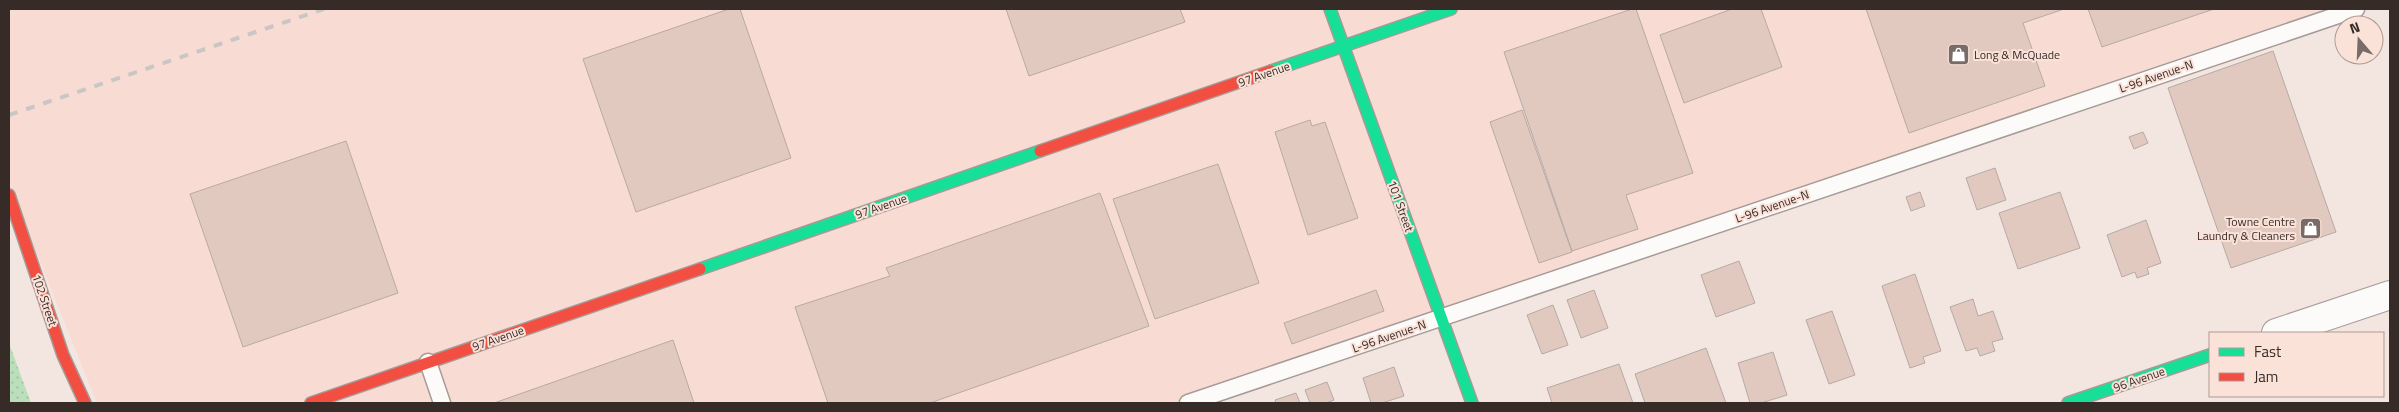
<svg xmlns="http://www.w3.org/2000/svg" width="2399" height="412" viewBox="0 0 2399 412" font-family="'Titillium Web',sans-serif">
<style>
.built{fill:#f8dcd3}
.park{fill:url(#park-dots)}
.building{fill:#e2c9c0;stroke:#b5aaa6}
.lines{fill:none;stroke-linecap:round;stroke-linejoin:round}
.lane-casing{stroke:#a69b97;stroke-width:19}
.street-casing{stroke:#a69b97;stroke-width:30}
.fast-casing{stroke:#a69b97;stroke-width:14}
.jam-casing{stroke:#a69b97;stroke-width:14}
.lane{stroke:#fdfbfa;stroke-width:16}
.street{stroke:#fdfbfa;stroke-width:28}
.fast{stroke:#16e098;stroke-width:11}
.jam{stroke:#f24e42;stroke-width:11}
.rail{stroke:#c9c6c4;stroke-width:4;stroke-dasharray:9 9;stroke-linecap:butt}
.labels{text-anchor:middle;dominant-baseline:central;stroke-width:4;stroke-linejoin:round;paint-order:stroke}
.poi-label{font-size:12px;fill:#372b27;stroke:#fbe2d9;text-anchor:start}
.street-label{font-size:12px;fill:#372b27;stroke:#fbe2d9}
</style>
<defs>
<pattern id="park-dots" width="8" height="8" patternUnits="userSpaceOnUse" patternTransform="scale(1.25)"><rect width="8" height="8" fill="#bbdfba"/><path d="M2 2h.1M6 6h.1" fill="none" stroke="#a1c0a0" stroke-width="1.8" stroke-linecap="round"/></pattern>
</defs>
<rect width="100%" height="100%" fill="#f3e6e1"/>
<path class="built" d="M9 9H2356L1195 403H97L9 185Z"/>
<path class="park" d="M9 343 31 403H9Z"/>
<path class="building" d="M729 9H740L791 158 636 212 583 59Z
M1006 9H1180L1185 22 1029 76Z
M1632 9H1636L1693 173 1626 195 1638 229 1572 251 1504 52Z
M1732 9H1761L1782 67 1684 103 1660 35Z
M1866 9H2064L2023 23 2045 86 1909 133Z
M2088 9H2214L2102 47Z
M2273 51 2336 232 2231 268 2168 88Z
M1522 110 1572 252 1539 263 1490 122Z
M1310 120 1312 126 1325 122 1358 218 1308 235 1275 132Z
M2143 132 2148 143 2134 149 2129 137Z
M346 141 398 293 243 347 190 194Z
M1218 164 1259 283 1155 319 1113 199Z
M1995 168 2006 200 1977 210 1966 178Z
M1920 192 1925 206 1911 211 1906 197Z
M2060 192 2080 248 2018 269 1999 213Z
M1100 193 1149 326 930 403H828L795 307 890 276 886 268Z
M2146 220 2161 263 2147 268 2149 274 2137 278 2135 272 2122 277 2107 235Z
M1739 261 1755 303 1716 317 1701 275Z
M1915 274 1941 351 1923 357 1925 363 1910 368 1882 286Z
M1376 290 1384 311 1292 344 1284 323Z
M1594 290 1608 328 1581 338 1567 300Z
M1973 299 1978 316 1993 311 2003 339 1992 342 1995 351 1980 356 1977 348 1966 351 1950 307Z
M1553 305 1568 345 1542 354 1527 315Z
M1832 311 1855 375 1829 384 1806 320Z
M673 340 694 403H494Z
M1706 348 1726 403H1645L1635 374Z
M1773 352 1787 395 1761 403H1750L1738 363Z
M1619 364 1633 403H1552L1547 388Z
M1394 367 1404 396 1382 403H1371L1363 378Z
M1327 382 1334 400 1326 403H1310L1305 390Z
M1296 393 1300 403H1276L1275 400Z"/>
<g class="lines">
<defs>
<path id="lane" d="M428 362 442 403
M1188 403 2356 9"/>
<path id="street" d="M2276 333 2390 295"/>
<path id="fast" d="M1330 9 1472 403
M1271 71 1451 9
M700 269 1040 151
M2068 403 2210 355"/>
<path id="jam" d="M1040 151 1271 71
M9 195 63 355 85 403
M311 403 700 269"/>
</defs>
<use href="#lane" class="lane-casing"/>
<use href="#street" class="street-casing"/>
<use href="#fast" class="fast-casing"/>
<use href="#jam" class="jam-casing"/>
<use href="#lane" class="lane"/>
<use href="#street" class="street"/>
<use href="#fast" class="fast"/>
<use href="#jam" class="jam"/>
<path class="rail" d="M9 115 324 9"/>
</g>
<defs>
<symbol id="shop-square" viewBox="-11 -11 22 22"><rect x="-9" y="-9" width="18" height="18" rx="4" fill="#796c68" stroke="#fbe2d9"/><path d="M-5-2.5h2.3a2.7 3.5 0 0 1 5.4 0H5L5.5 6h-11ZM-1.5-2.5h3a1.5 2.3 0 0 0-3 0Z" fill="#fff"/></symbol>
</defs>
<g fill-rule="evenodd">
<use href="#shop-square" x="1946" y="42" width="25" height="25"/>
<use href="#shop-square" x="2298" y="216" width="25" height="25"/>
</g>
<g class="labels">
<g class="poi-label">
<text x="1974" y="54">Long &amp; McQuade</text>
<text x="2295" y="221" text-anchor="end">Towne Centre<tspan x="2295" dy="14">Laundry &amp; Cleaners</tspan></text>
</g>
<g class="street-label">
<text transform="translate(1264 74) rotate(-19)">97 Avenue</text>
<text transform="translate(2156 76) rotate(-19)">L-96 Avenue-N</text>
<text transform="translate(881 206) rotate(-19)">97 Avenue</text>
<text transform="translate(1401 206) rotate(70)">101 Street</text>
<text transform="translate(1772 206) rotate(-19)">L-96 Avenue-N</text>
<text transform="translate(45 300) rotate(71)">102 Street</text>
<text transform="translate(1389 336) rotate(-19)">L-96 Avenue-N</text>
<text transform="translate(498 338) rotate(-19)">97 Avenue</text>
<text transform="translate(2139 379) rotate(-19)">96 Avenue</text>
</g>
</g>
<rect width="2399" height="412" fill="none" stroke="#372b27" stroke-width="20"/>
<rect x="2209" y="332" width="175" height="65" fill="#fbe2d9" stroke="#ad9992"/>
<rect x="2219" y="348" width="25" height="8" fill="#16e098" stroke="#ad9992"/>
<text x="2254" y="357" font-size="15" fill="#372b27">Fast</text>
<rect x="2219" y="373" width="25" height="8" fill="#f24e42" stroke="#ad9992"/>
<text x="2254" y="382" font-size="15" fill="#372b27">Jam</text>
<g transform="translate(2359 40) rotate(341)"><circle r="24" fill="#fbe2d9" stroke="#ad9992"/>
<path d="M0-4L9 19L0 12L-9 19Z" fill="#796c68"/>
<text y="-8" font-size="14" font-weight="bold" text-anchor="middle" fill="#372b27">N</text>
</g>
</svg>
